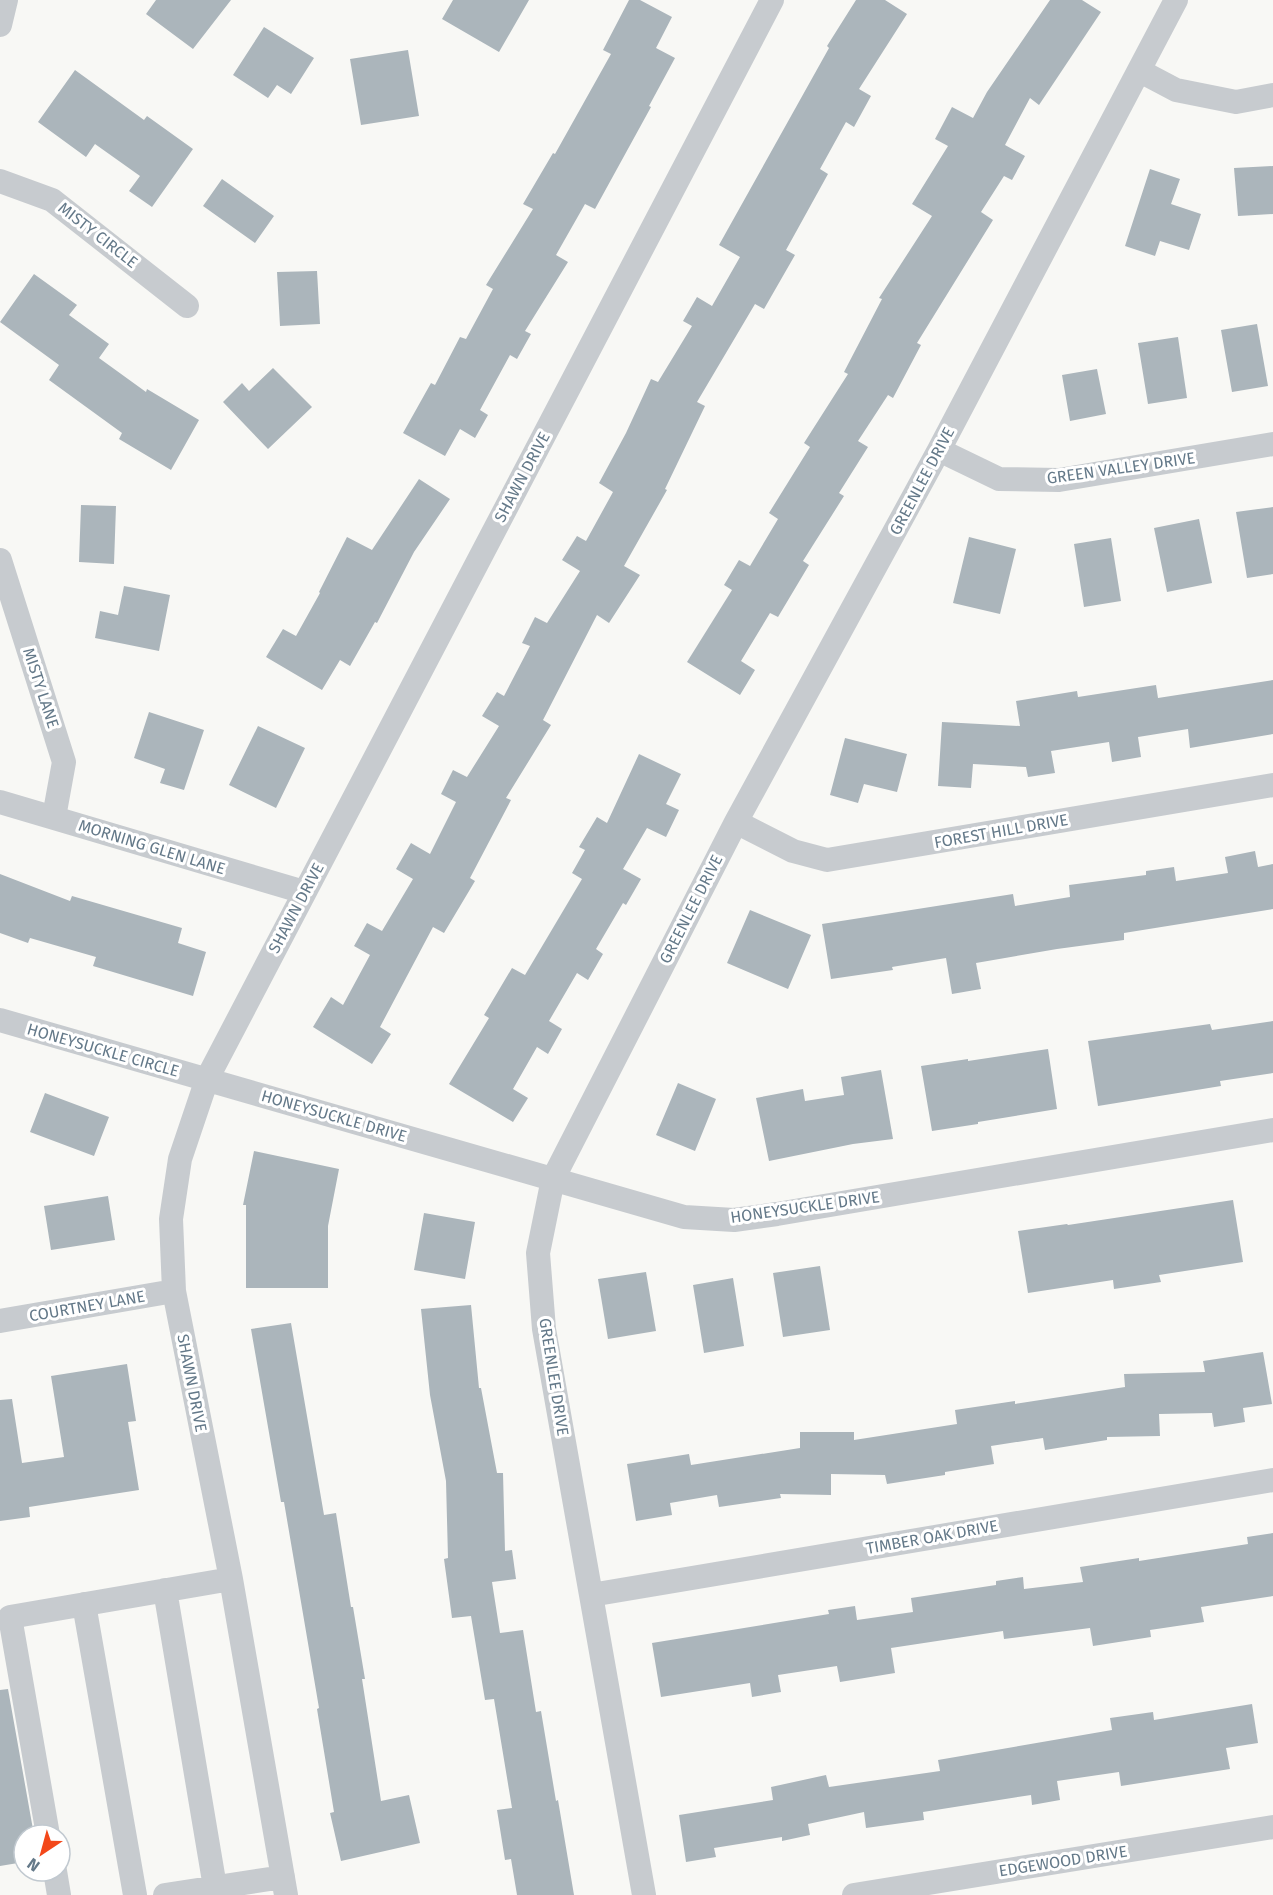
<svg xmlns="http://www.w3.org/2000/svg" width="1273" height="1895" viewBox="0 0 1273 1895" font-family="'Fira Sans',sans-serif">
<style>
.building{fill:#abb5bb}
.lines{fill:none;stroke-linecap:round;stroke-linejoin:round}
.minor{stroke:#c7cbcf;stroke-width:24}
.labels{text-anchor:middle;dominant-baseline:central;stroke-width:6;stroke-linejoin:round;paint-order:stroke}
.street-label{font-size:16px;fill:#647989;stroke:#fff}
</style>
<rect width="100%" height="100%" fill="#f8f8f5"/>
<path class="building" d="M156 0H231L193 49 146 14Z
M453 0H529L499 52 442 19Z
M629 0H640L672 17 656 48 675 58 649 106 651 107 595 209 585 204 556 255 568 262 525 331 531 334 517 359 510 355 480 410 488 415 475 438 460 429 445 456 403 433 431 383 435 385 460 337 466 339 493 289 486 285 533 209 523 204 553 153 555 154 611 54 603 50Z
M856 0H885L907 14 859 89 871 96 854 127 846 122 820 169 828 174 786 250 795 255 764 309 755 304 697 402 705 406 665 489 667 490 624 566 640 575 609 623 597 615 543 720 551 725 506 798 511 800 470 878 475 881 444 933 433 927 380 1027 391 1034 372 1064 313 1027 331 997 343 1005 370 955 354 946 367 923 382 931 413 879 396 869 411 843 430 854 456 802 441 794 453 770 467 777 499 726 482 716 497 692 504 696 530 646 522 643 535 617 547 623 580 571 562 560 577 536 586 541 613 492 599 483 626 433 651 379 658 382 692 326 683 321 697 297 712 306 740 257 719 245 829 48 827 46Z
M1050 0H1082L1101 12 1039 105 1030 98 1005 145 1025 156 1012 180 1004 176 981 212 993 220 917 343 921 345 893 398 888 395 858 441 868 447 839 493 844 496 803 561 809 565 778 617 770 613 741 661 755 670 740 695 687 662 732 590 724 585 739 560 750 566 778 519 769 513 810 447 804 443 848 374 844 372 882 299 879 298 932 216 912 204 948 146 935 139 952 107 973 118 987 92Z
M264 27 314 58 291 94 277 85 268 98 233 75Z
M408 50 419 116 361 125 350 59Z
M75 70 144 120 147 116 193 149 152 207 129 191 140 176 95 144 86 157 38 122Z
M1273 166V214L1238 216 1234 168Z
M1150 169 1180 179 1171 204 1201 214 1189 250 1160 241 1155 256 1125 246Z
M222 179 274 216 255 243 203 206Z
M317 271 320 324 280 326 277 272Z
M34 274 77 305 69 315 109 344 99 358 146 392 147 389 199 420 171 470 119 439 122 433 49 380 59 365 0 322Z
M1257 324 1268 386 1232 392 1221 330Z
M1178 337 1187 398 1148 404 1138 343Z
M273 368 312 407 268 449 223 402 242 383 249 391Z
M1097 369 1106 414 1070 421 1062 375Z
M419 479 450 499 414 552 377 623 375 622 350 666 340 660 322 690 266 657 283 629 296 636 320 593 319 592 347 537 372 550Z
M81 505 116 506 114 564 79 562Z
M1273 507V574L1247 578 1236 512Z
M1199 519 1212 583 1167 592 1154 528Z
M969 537 1016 549 1000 614 953 603Z
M1111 538 1121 601 1084 607 1074 544Z
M124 586 170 595 159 651 95 638 100 611 118 615Z
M1273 680V734L1190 748 1188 729 1138 737 1141 757 1112 762 1109 742 1051 751 1055 773 1028 777 1026 767 973 764 971 788 938 786 942 722 1020 726 1016 701 1077 691 1078 697 1156 685 1158 698Z
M149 712 204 730 184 790 160 783 165 769 134 758Z
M258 726 305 748 276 808 229 785Z
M845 738 907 754 897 792 864 784 858 803 830 795Z
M639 754 681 774 666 804 679 810 666 837 647 828 623 869 641 879 626 905 623 903 596 949 603 954 588 980 577 973 549 1021 562 1029 548 1054 537 1047 513 1089 528 1098 513 1122 449 1084 489 1018 484 1015 512 968 525 975 582 879 572 873 585 850 579 847 597 817 607 823Z
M1255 851 1258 867 1273 864V909L1124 933V940L1057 949 976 963 981 989 952 994 946 958 892 967 893 970 831 979 822 924 1013 894 1015 906 1070 897 1069 885 1146 875V871L1174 867 1176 881 1228 873 1225 857Z
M0 874 70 901 72 896 182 928 178 943 206 952 193 996 93 966 96 957 30 938 28 943 0 933Z
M750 910 811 935 788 989 727 963Z
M1273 1021V1073L1220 1081 1221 1086 1098 1106 1088 1041 1210 1024 1212 1030Z
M1048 1049 1057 1109 978 1122V1124L932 1131 921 1066 968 1059V1061Z
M881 1070 893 1139 853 1144 769 1161 756 1098 803 1089 805 1101 844 1095 841 1077Z
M678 1083 716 1099 695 1151 656 1135Z
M45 1093 109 1117 94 1156 30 1132Z
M254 1151 339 1169 328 1226V1288H246V1205H243Z
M108 1196 115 1240 51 1250 44 1206Z
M1233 1200 1243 1262 1159 1275 1161 1282 1114 1289 1113 1280 1028 1293 1018 1231 1067 1224 1068 1225Z
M424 1213 475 1222 465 1279 414 1270Z
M820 1266 830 1330 783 1337 773 1273Z
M646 1272 656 1331 608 1339 598 1279Z
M733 1278 744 1346 704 1353 693 1285Z
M471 1305 479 1388H481L497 1473H503L505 1551 512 1550 516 1579 492 1582 500 1633 523 1630 536 1712 541 1711 556 1801 558 1800 574 1895H517L511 1859 505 1860 497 1810 512 1808 494 1699 485 1700 471 1616 452 1618 444 1559 448 1558 446 1481 430 1395 421 1309Z
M291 1323 324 1515 336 1513 351 1607H353L365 1679H362L381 1801 409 1795 420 1843 341 1861 330 1813 334 1812 317 1709 319 1708 284 1502H281L251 1329Z
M1263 1352 1272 1404 1243 1408 1245 1422 1214 1427 1212 1413 1159 1414 1160 1436 1107 1437V1440L1045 1450 1043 1438 991 1446 994 1464 945 1472V1475L887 1484 885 1475 831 1474V1495L780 1494 781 1498 719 1507 717 1495 670 1503 672 1515 636 1521 627 1464 689 1454 691 1465 800 1448V1432H854V1440L957 1424 955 1410 1015 1401V1404L1125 1387 1124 1374 1205 1372 1203 1361Z
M127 1364 136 1421 128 1422 139 1490 29 1507 30 1517 0 1521V1400L12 1399 22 1463 64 1457 51 1376Z
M1273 1533V1596L1201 1607 1204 1622 1150 1630 1151 1637 1093 1646 1090 1628 1004 1639 1003 1631 891 1648 895 1673 840 1682 837 1666 778 1675 781 1692 752 1697 750 1683 661 1697 652 1643 829 1614 828 1610 855 1606 857 1620 913 1612 911 1598 996 1585V1581L1023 1577 1024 1589 1083 1582 1080 1567 1139 1558V1561L1248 1544 1247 1537Z
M8 1689 34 1835H24V1862L0 1866V1690Z
M1252 1704 1258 1743 1226 1748 1230 1769 1121 1786 1119 1772 1057 1781 1060 1800 1032 1805 1031 1795 923 1812 924 1820 866 1828 864 1812 808 1824 810 1835 782 1841V1837L714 1848 716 1857 686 1862 679 1815 773 1800 771 1787 826 1775 829 1787 940 1771 938 1760 1112 1730 1110 1718 1153 1712 1154 1720Z"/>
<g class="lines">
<path class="minor" d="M0 25 6 0
M1140 71 1176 90 1236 102 1273 95
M0 181 52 200 187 306
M939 450 999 479 1059 480 1273 444
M0 560 64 762 54 817
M0 802 304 892
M736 822 793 851 827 860 1273 785
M0 1020 684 1217 734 1220 777 1214 1273 1130
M0 1321 174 1291
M165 1590 215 1887
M591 1595 1273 1480
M84 1604 135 1895
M48 1835 10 1617 231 1579
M55 1871 59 1895
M165 1895 283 1877
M286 1895 231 1579 174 1291 171 1219 180 1159 207 1079 772 0
M644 1895 544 1329 538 1253 553 1179 736 822 939 450 1176 0
M854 1895 1273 1827"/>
</g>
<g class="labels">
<g class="street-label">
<text transform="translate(98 235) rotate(38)">MISTY CIRCLE</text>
<text transform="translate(1121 468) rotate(-8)">GREEN VALLEY DRIVE</text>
<text transform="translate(522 477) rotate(-62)">SHAWN DRIVE</text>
<text transform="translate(922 481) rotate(-62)">GREENLEE DRIVE</text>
<text transform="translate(41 688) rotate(72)">MISTY LANE</text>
<text transform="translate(1001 831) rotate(-10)">FOREST HILL DRIVE</text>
<text transform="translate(152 847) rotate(17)">MORNING GLEN LANE</text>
<text transform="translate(296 908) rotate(-62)">SHAWN DRIVE</text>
<text transform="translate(691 909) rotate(-63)">GREENLEE DRIVE</text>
<text transform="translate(103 1050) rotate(16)">HONEYSUCKLE CIRCLE</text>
<text transform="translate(334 1116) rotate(16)">HONEYSUCKLE DRIVE</text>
<text transform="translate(805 1207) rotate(-8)">HONEYSUCKLE DRIVE</text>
<text transform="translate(87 1306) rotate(-10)">COURTNEY LANE</text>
<text transform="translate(554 1377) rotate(81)">GREENLEE DRIVE</text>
<text transform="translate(192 1383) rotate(79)">SHAWN DRIVE</text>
<text transform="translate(932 1537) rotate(-10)">TIMBER OAK DRIVE</text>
<text transform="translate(1063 1861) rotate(-9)">EDGEWOOD DRIVE</text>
</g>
</g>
<g transform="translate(42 1853) rotate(216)"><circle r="28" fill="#ffffff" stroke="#c1c9d0" stroke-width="1.5"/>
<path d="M0-4.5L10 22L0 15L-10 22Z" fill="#f3481a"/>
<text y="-9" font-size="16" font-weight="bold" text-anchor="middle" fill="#647989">N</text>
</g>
</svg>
